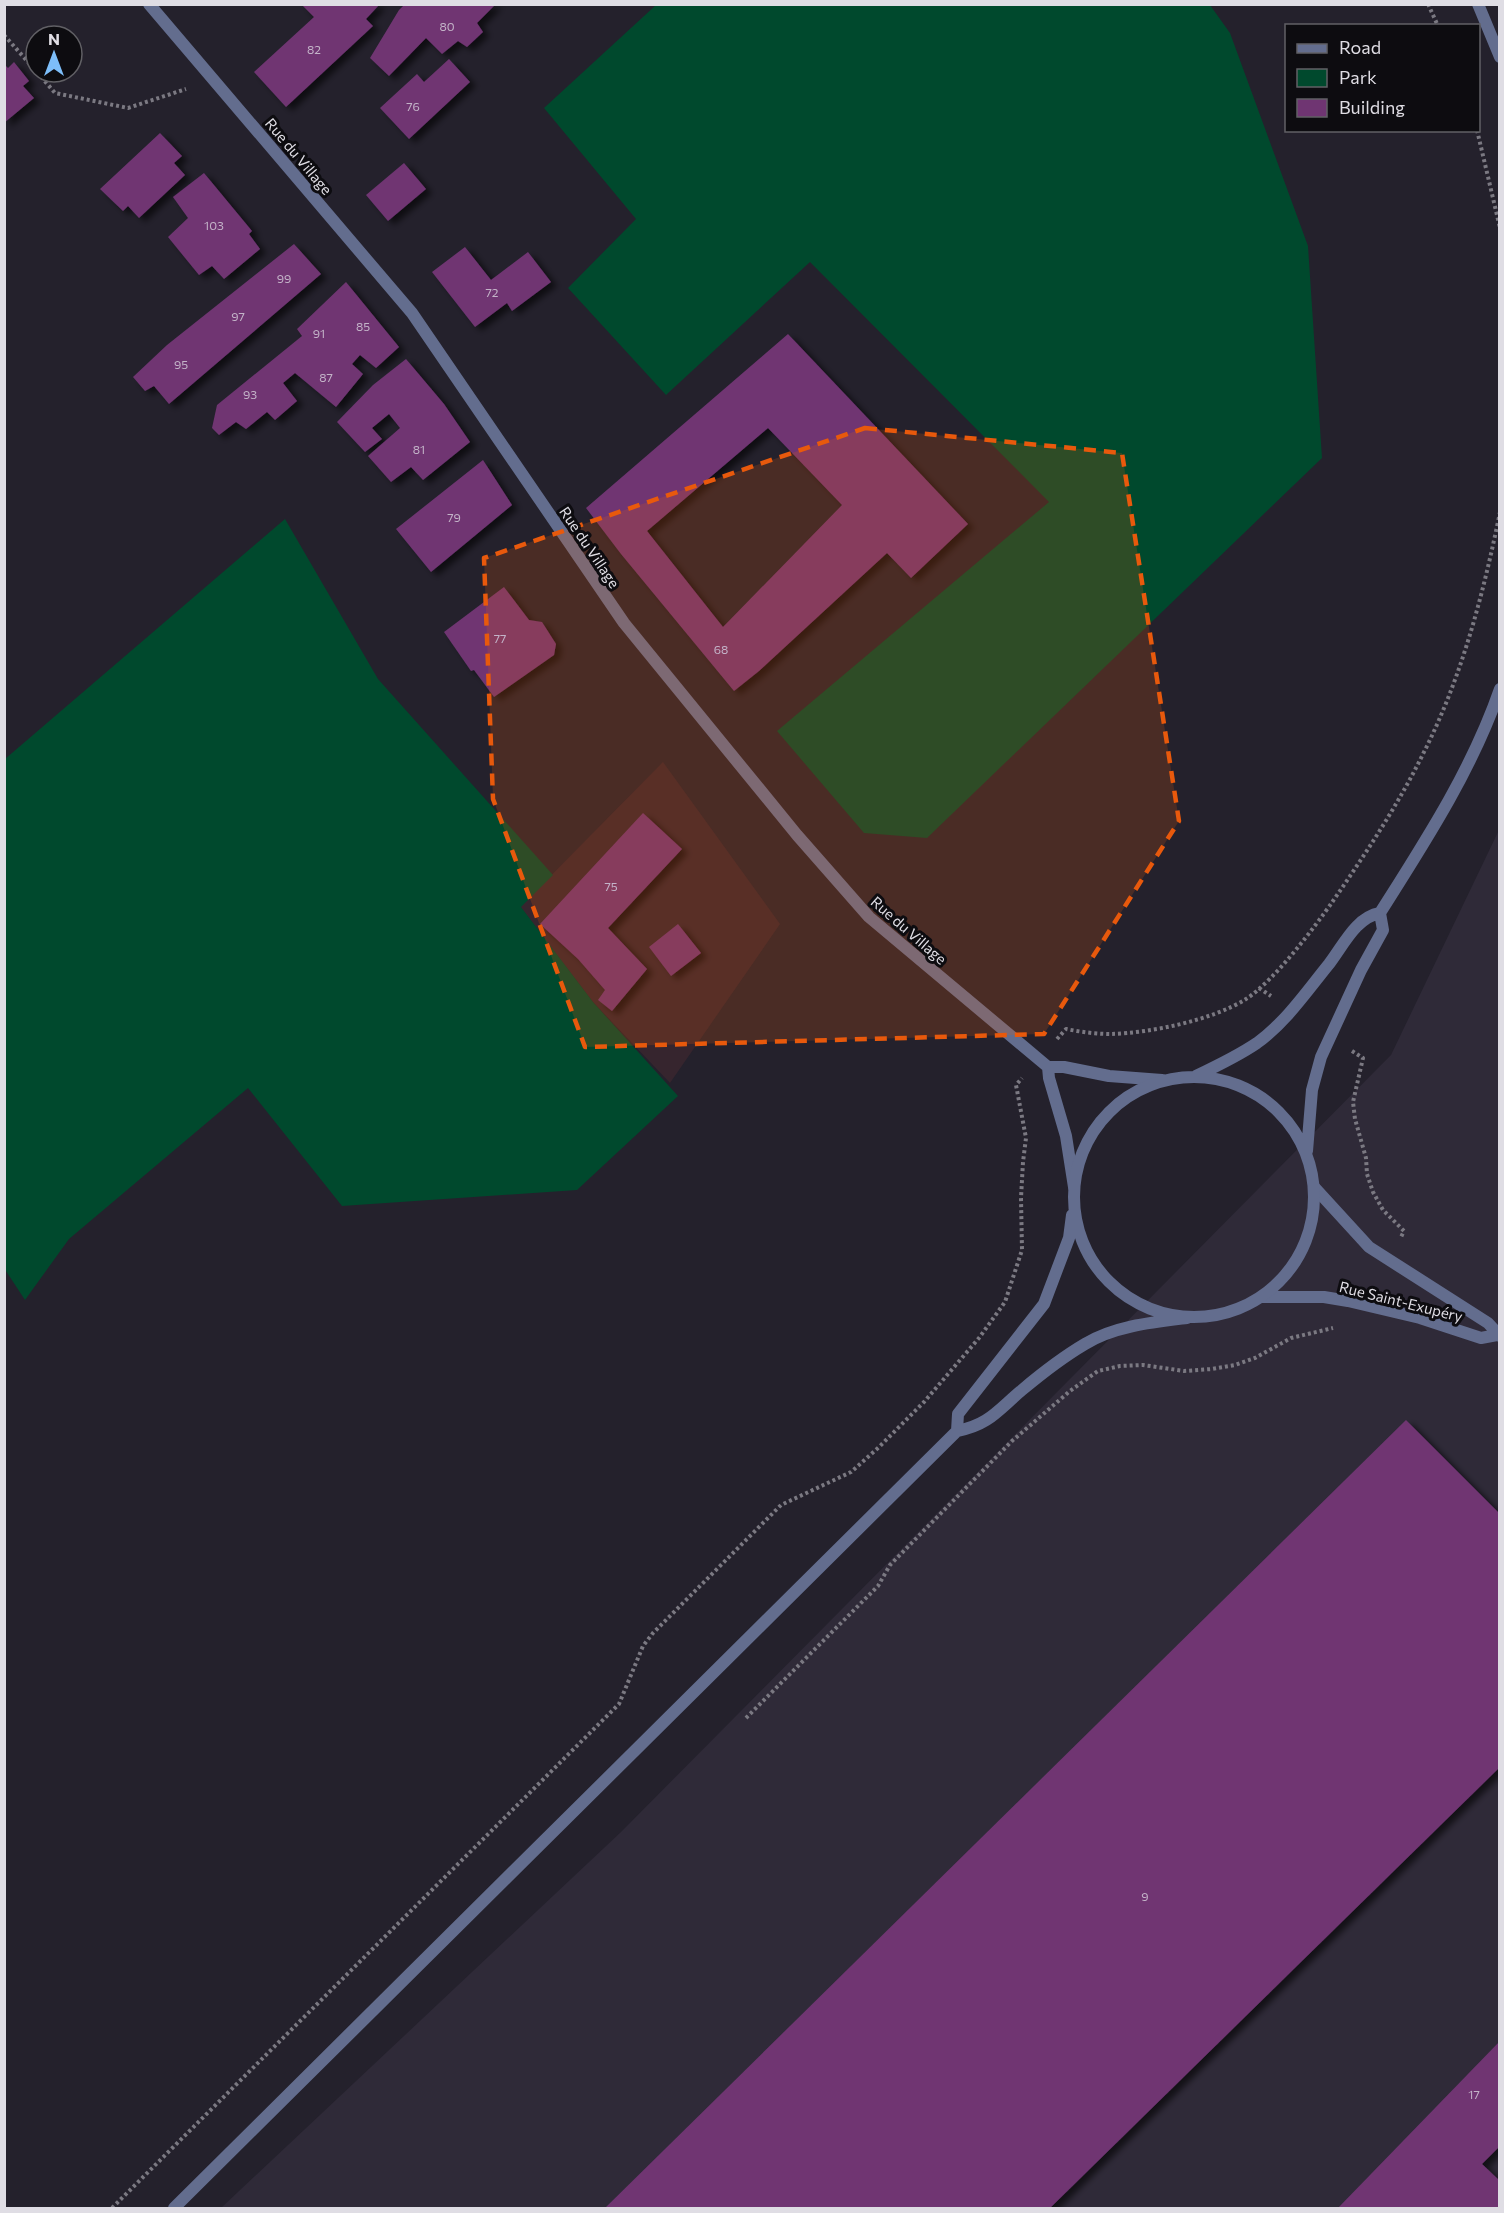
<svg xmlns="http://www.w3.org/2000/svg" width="1504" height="2213" viewBox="0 0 1504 2213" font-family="Commissioner,sans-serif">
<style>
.built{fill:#2f2a38}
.education{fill:#36252e}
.green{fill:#00492d}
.building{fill:#6f3572;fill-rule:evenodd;filter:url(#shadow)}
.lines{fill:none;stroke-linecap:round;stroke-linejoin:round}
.path{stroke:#7b7982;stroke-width:4;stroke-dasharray:3 3;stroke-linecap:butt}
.minor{stroke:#636d8e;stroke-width:12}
.tertiary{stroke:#636d8e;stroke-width:12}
.marked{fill:#e8590c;fill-opacity:0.2;stroke:#e8590c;stroke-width:4.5;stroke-dasharray:12 8;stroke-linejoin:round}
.labels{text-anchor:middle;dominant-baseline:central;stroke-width:6;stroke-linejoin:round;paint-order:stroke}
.number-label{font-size:12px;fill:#c3b3c8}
.street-label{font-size:15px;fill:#dfdde4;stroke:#0d0c10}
</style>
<defs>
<filter id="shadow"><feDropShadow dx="6" dy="4" stdDeviation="3" flood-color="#0009"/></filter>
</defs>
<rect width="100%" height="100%" fill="#24212c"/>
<path class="built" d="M1499 830V2208H221L621 1832 1391 1055Z"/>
<path class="education" d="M663 762 780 924 670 1083 593 1002 520 907Z"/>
<path class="green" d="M656 5H1210L1230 33 1308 246 1322 458 927 838 864 833 777 731 1049 502 810 262 666 395 568 288 636 219 544 108Z
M285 519 378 679 553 875 521 907 593 1002 678 1096 577 1190 342 1206 248 1088 69 1239 25 1300 4 1268 5 759Z"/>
<path class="building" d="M301 4H380L366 19 373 26 286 107 254 72 314 17Z
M405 4H496L477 23 483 32 467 47 458 41 442 54 426 38 389 76 370 58 399 10Z
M449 59 470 82 409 139 380 108 417 74 424 82Z
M14 62 29 81 23 86 34 98 4 123V64L8 68Z
M160 133 182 156 174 163 185 175 139 218 128 206 123 211 100 189Z
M404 163 426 189 388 221 366 195Z
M204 173 252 231 249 234 260 249 224 279 212 266 199 275 168 237 188 218 173 197Z
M294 244 321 274 169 404 154 386 145 391 133 377 167 345Z
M465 247 491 280 528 252 551 282 512 311 507 303 475 327 432 272Z
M346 282 399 347 376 368 360 355 352 364 363 374 336 407 295 373 283 383 297 401 275 420 267 412 246 429 236 422 219 435 212 428 217 405 302 336 297 329Z
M788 334 968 524 911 578 887 553 759 671 734 691 621 554 586 508ZM768 428 842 505 723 627 647 531Z
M406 359 444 404 470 442 423 480 411 467 391 482 368 456 400 428 389 414 372 428 382 439 365 452 337 422 373 385Z
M483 460 512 505 431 572 396 529Z
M504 587 529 620 542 622 556 644 554 655 494 697 474 670 471 671 444 632Z
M643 813 682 849 608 928 647 969 612 1011 598 1000 605 990 578 959 540 924Z
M678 924 701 953 671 976 649 947Z
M1406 1420 1500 1514V1767L1050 2208H605Z
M1500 2041V2146L1482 2164 1500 2181V2208H1338Z"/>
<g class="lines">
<path class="path" d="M1428 4 1438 26
M4 35 36 71
M37 72 55 93 128 108 186 89
M1477 130 1500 228
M1259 988 1271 996
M1057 1039 1066 1029C1081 1032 1096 1034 1111 1034 1150 1033 1213 1020 1246 999 1274 981 1314 928 1333 901 1366 853 1398 805 1423 754 1462 677 1483 595 1500 512
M1352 1051 1363 1058 1353 1102 1355 1119 1366 1158 1367 1174 1373 1192 1383 1210 1404 1231 1401 1237
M746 1718 878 1586 890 1565 1012 1441 1070 1391 1098 1371 1120 1366 1143 1365 1184 1371 1212 1369 1235 1365 1255 1358 1291 1338 1333 1328
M112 2208 619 1704 643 1646 653 1633 781 1505 851 1472 879 1447 924 1402 979 1338 1005 1302 1022 1250 1021 1198 1023 1162 1026 1138 1016 1085 1022 1078"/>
<path class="minor" d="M149 4 412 313 624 623 797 835 869 917 1048 1067H1064L1109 1076 1162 1080
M1048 1067 1049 1078 1066 1136 1074 1187
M1315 1188 1369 1247 1488 1323 1500 1336
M1262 1297H1324L1348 1301 1420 1318 1481 1338 1497 1335"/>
<path class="tertiary" d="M1478 4 1500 57
M1196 1076C1217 1066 1238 1056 1257 1043 1286 1022 1307 991 1329 964 1343 946 1356 917 1380 913 1425 842 1472 770 1500 689
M1074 1197a120 120 0 1 1 240 0a120 120 0 1 1-240 0Z
M1307 1151 1312 1090 1321 1057 1361 970 1383 930 1380 913
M957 1431 958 1414 1044 1304 1069 1238 1072 1215
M174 2208 957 1431C989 1425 998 1410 1022 1390 1041 1374 1063 1357 1085 1344 1114 1326 1154 1322 1187 1318"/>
</g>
<path class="marked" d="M865 428 1122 453 1179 821 1044 1034 585 1047 493 799 484 558Z"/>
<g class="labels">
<g class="number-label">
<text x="447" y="26">80</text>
<text x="314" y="49">82</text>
<text x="413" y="106">76</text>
<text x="214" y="225">103</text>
<text x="284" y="278">99</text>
<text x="492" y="292">72</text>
<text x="238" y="316">97</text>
<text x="363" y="326">85</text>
<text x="319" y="333">91</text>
<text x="181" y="364">95</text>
<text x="326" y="377">87</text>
<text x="250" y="394">93</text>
<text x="419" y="449">81</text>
<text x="454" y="517">79</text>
<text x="500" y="638">77</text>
<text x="721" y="649">68</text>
<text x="611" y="886">75</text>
<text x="1145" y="1896">9</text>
<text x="1474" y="2094">17</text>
</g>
<g class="street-label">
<text transform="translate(299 156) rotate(50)">Rue du Village</text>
<text transform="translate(590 547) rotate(56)">Rue du Village</text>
<text transform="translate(909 930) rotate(41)">Rue du Village</text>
<text transform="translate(1401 1301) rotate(14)">Rue Saint-Exupéry</text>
</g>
</g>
<rect width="1504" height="2213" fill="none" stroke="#dfdde4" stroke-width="12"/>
<rect x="1285" y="24" width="195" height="108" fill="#0d0c10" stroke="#616065" stroke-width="1.5"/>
<rect x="1297" y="44" width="30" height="9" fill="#636d8e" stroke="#616065" stroke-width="1.5"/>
<text x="1339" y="54" font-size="18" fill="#dfdde4">Road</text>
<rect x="1297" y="69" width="30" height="18" fill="#00492d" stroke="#616065" stroke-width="1.5"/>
<text x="1339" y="84" font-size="18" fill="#dfdde4">Park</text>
<rect x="1297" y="99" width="30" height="18" fill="#6f3572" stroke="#616065" stroke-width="1.5"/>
<text x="1339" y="114" font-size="18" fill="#dfdde4">Building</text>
<g transform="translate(54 54)"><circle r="28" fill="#0d0c10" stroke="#616065" stroke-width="1.5"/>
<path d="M0-4.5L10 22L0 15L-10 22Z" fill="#7dbef9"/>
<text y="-9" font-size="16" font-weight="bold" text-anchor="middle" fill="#dfdde4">N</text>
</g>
</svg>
